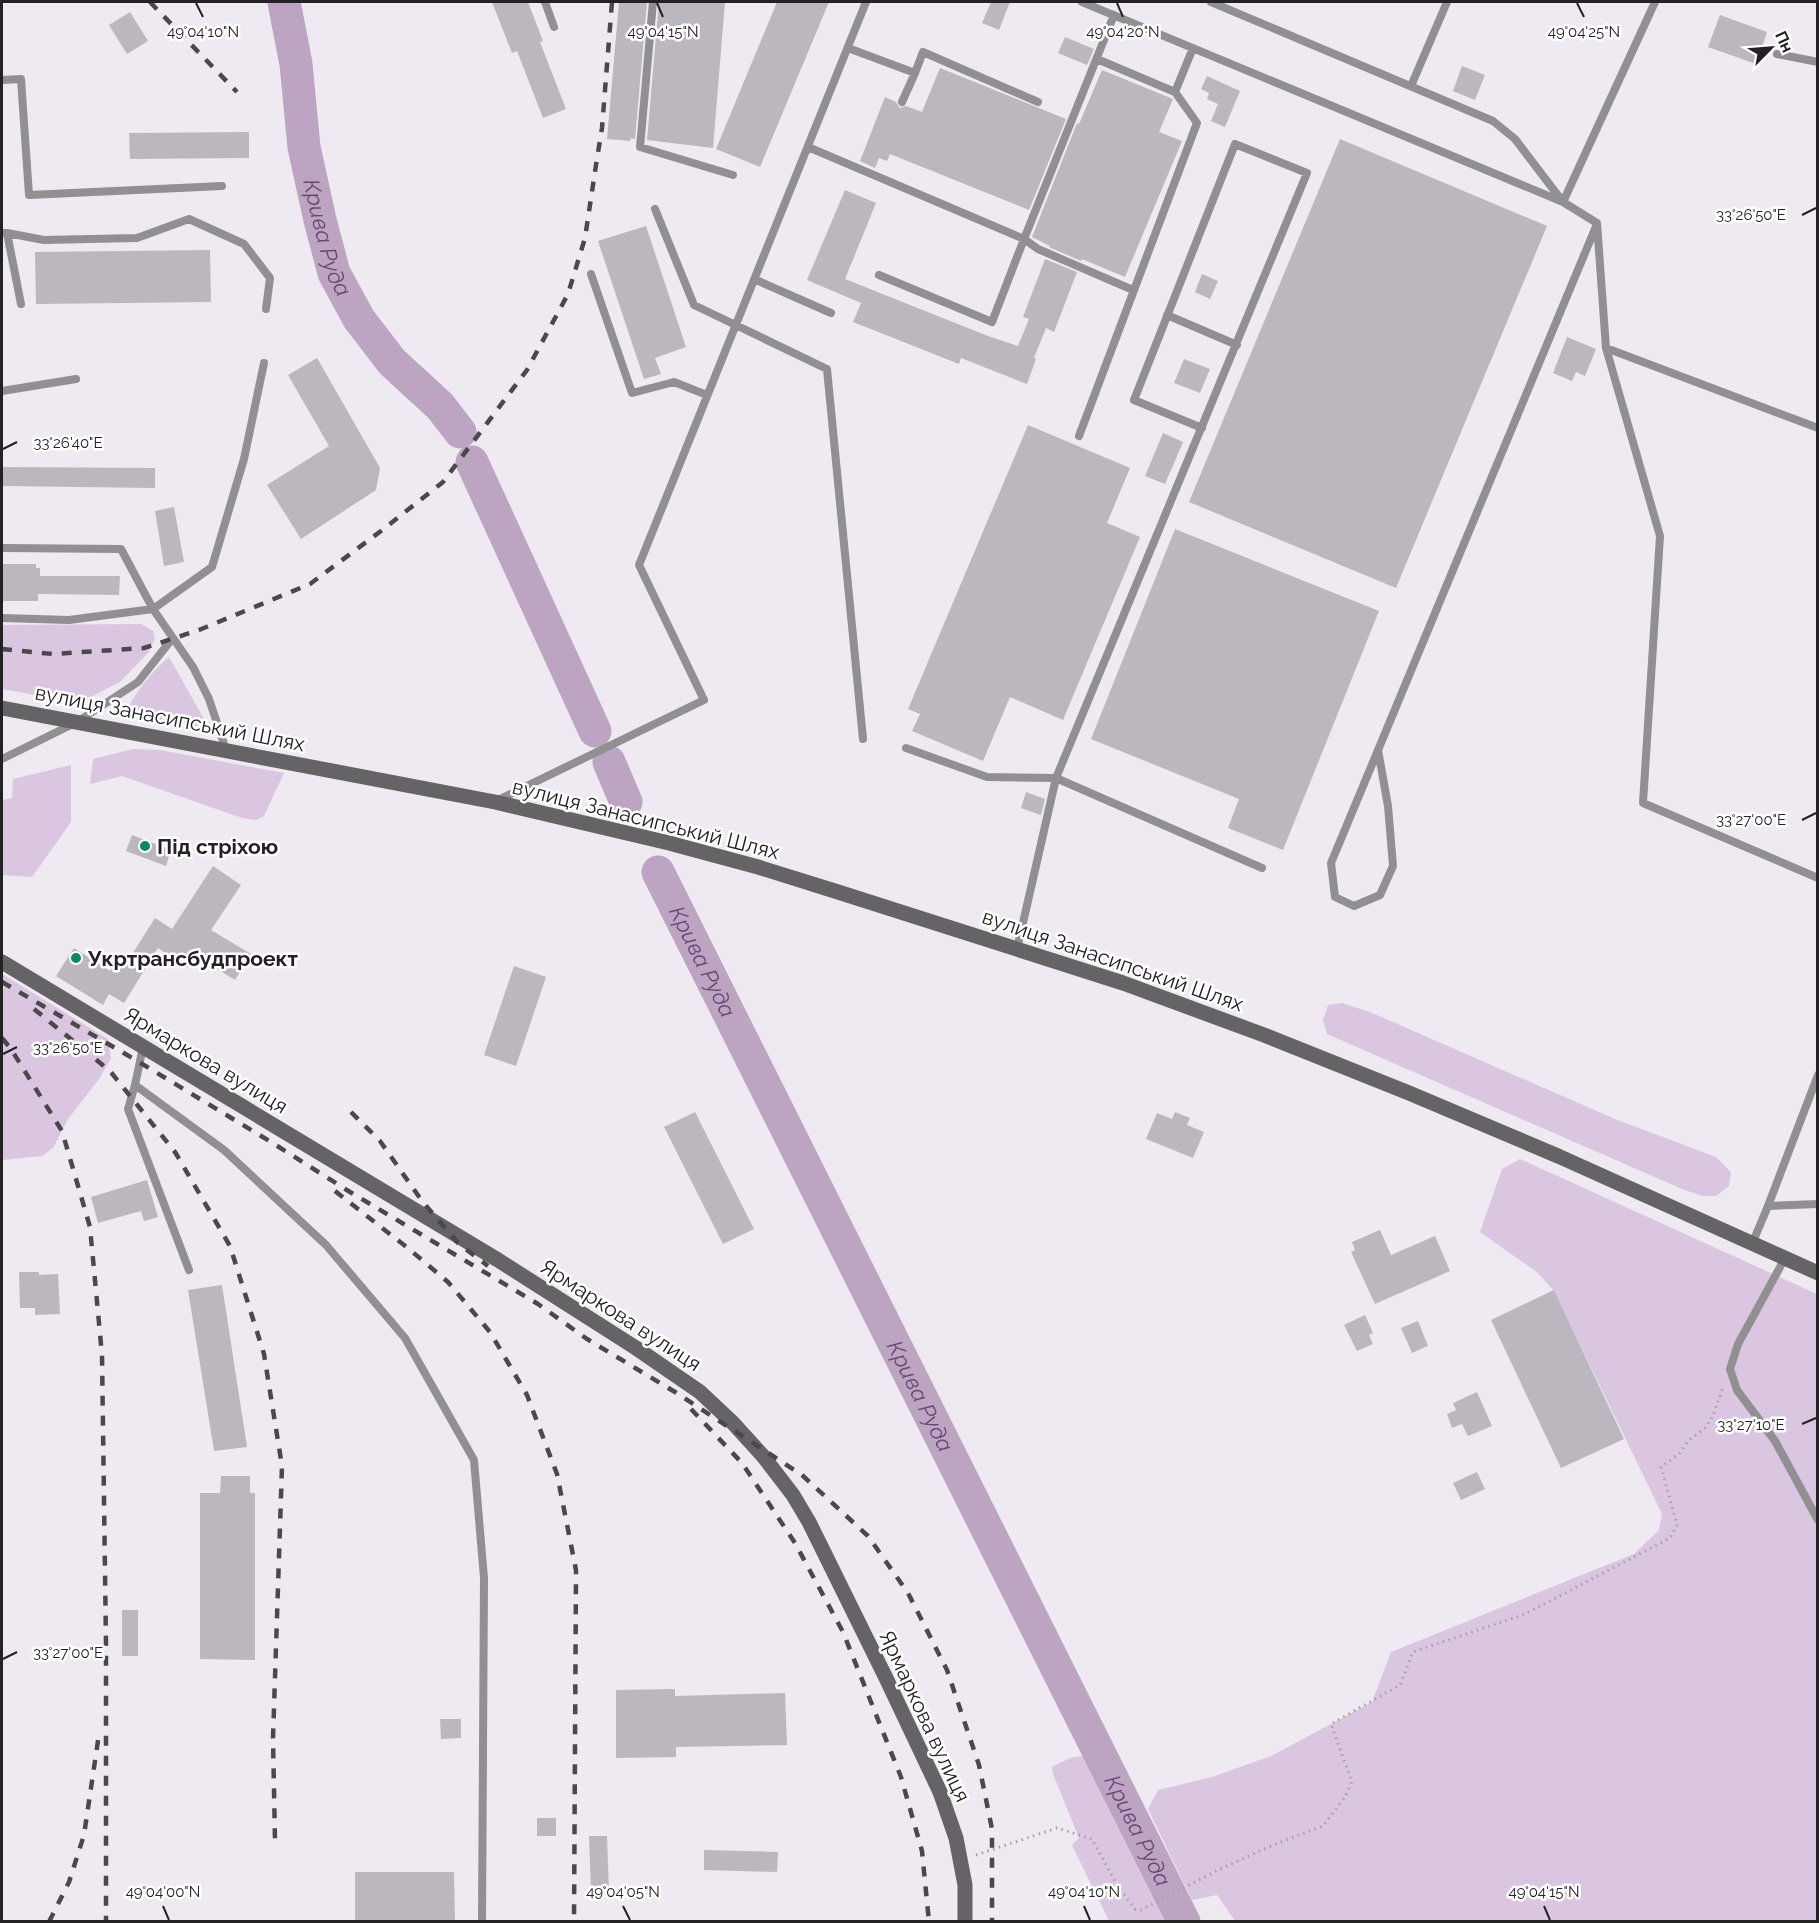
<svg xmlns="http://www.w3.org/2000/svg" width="1819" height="1923" viewBox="0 0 1819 1923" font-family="Raleway,sans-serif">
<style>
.green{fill:#dac6e0}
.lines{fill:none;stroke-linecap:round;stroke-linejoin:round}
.river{stroke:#bca4c2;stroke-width:33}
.building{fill:#bcb7be}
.path{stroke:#a6a1a7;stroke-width:3;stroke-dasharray:1.5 4.5;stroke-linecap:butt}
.lane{stroke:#918f92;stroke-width:8}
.secondary{stroke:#666367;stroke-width:15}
.rail{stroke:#4b484c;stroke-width:4.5;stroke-dasharray:10 10;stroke-linecap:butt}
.ticks{fill:none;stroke:#232124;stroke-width:2}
.poi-dot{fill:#0c8768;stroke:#fff;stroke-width:2}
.labels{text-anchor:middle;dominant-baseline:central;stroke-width:5;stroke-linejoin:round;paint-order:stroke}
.street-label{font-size:21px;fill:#232124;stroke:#fff}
.poi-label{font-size:21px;font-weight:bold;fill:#232124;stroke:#fff;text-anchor:start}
.water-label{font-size:22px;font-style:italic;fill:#694672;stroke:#fff}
.ticks-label{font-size:15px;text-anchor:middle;fill:#232124;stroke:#fff;stroke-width:5;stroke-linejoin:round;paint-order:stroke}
</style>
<rect width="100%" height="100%" fill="#efe9f1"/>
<path class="green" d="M141 624 153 631 155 638 149 652 121 681 80 703 2 689V625Z
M169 657 209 728 124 715C135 693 150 673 169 657Z
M133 749 160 750 284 773 264 816 256 820 242 818 122 776 90 784 93 759Z
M71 765V822L32 877 2 875V800L12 798 13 779Z
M2 974 108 1039 111 1058 99 1079 68 1119 53 1148 42 1156 2 1160Z
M1342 1003 1370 1012 1615 1119 1716 1157 1731 1172 1729 1186 1716 1196H1702L1682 1189 1327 1034 1323 1020 1328 1005Z
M1520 1159 1817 1294V1921H1235L1217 1895 1192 1900 1148 1809 1158 1790 1212 1777 1271 1756 1372 1702 1391 1652 1634 1554 1659 1530 1662 1514 1554 1291 1538 1273 1480 1232 1502 1169Z
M1089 1755 1094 1760 1173 1921H1109L1072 1845 1079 1838 1053 1774 1052 1767 1070 1758Z"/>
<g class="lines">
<g class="river">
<path id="s1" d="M284 2 296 64 304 147 320 220 334 273 359 319 392 362 440 406 460 432"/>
<path d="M472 462 595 731"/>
<path d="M609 762 626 802"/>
<path id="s2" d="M658 872 1184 1922"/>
</g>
</g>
<path class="building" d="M492 2H528L543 41 540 42 566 109 543 118 517 51 512 53Z
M619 2H647L635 139 631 138 630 141 607 139Z
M659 2H725L713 148 647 140Z
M777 2H829L760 167 716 149Z
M991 2H1010L999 30 982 23Z
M130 12 148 41 127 54 109 25Z
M1720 15 1767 32 1756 64 1708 47Z
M1065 37 1094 49 1087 65 1058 53Z
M1462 66 1485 75 1475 100 1453 91Z
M940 68 1066 119 1029 210 890 154 887 161 879 158 875 168 860 161 885 97 896 102 900 108 906 106 922 112Z
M1102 70 1173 99 1159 132 1182 141 1125 277 1082 259 1081 261 1049 247 1050 246 1032 237 1077 123 1079 124Z
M1207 76 1240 91 1225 127 1211 121 1218 104 1207 99 1209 93 1201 89Z
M249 132V158L130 159 129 133Z
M1340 139 1547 226 1396 588 1189 502Z
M845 190 876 203 845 279 988 336 1018 346 1029 319 1023 317 1045 259 1077 272 1054 332 1046 328 1034 358 1036 359 1027 384 961 358 959 364 853 322 861 303 807 280Z
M646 226 686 347 655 358 661 374 644 379 598 241Z
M210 250 211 302 36 304 35 252Z
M1202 274 1218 281 1210 299 1195 292Z
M1567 337 1596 349 1585 376 1576 372 1572 381 1553 373Z
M317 358 380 468 376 490 301 539 267 485 329 446 288 375Z
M1184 359 1210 369 1200 393 1174 383Z
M1028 425 1130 468 1107 523 1140 537 1063 720 1010 697 983 761 912 731 920 714 908 709Z
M1163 433 1183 442 1165 484 1145 476Z
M2 467 155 468V488L2 486Z
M174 507 184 562 164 566 155 511Z
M1175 529 1379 611 1283 850 1228 828 1239 799 1091 739Z
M2 564H36V568H40V576H120L119 595 38 594V601H2Z
M1026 792 1045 799 1041 815 1021 808Z
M132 835 171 850 166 866 126 851Z
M213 866 241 885 211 930 251 954 235 980 195 955 187 968 158 948 124 1003 109 994 103 1005 56 976 74 948 110 971 116 962 124 967 155 918 172 929Z
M514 966 546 977 516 1066 484 1055Z
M695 1112 754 1229 723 1244 664 1127Z
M1175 1112 1190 1118 1187 1125 1204 1132 1193 1158 1146 1139 1157 1113 1172 1119Z
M147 1180 158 1217 144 1221 141 1211 98 1223 91 1197Z
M1380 1230 1391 1255 1435 1236 1450 1271 1375 1304 1351 1252 1355 1250 1352 1242Z
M19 1272H39V1275L58 1274 60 1314 35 1315V1308H20Z
M222 1285 247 1447 214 1451 188 1290Z
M1554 1290 1624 1439 1561 1468 1491 1320Z
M1365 1315 1373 1333 1369 1335 1373 1344 1357 1351 1344 1325Z
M1418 1321 1428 1346 1412 1353 1401 1328Z
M1477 1392 1492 1426 1468 1436 1462 1424 1452 1428 1447 1414 1456 1410 1453 1403Z
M1477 1472 1485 1489 1461 1500 1453 1483Z
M221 1476H250V1493H255V1660L200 1659V1493H220Z
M122 1610H138V1656H122Z
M675 1689V1696L785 1693 787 1745 676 1747V1757L616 1758V1690Z
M440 1719H461V1738L441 1739Z
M537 1818H556V1836H537Z
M589 1836H607L609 1892H591Z
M704 1850 778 1852 777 1872 704 1870Z
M355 1872H454L455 1922H355Z"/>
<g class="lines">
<path class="path" d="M976 1855 1057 1828 1092 1839 1117 1885 1135 1909 1141 1910 1220 1869 1273 1845 1323 1826 1345 1797 1352 1782 1331 1724 1400 1685 1413 1652 1525 1614 1670 1538 1677 1525 1661 1467 1680 1453 1688 1441 1705 1428 1713 1416 1723 1387"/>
<path class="lane" d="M545 2 554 27
M653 2 640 147 733 175
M1082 2 1563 202 1655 2
M1211 2 1493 121 1515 139 1563 202 1597 223 1606 348 1660 536 1643 803 1818 878
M1114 15 1024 239 1038 249 1133 290
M848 48 915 73 923 52 1038 102
M1777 54 1818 62
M1097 59 1175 92
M2 80 21 79 29 195 222 186
M1411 86 1447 2
M902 102 915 73
M808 147 1024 239 992 322 879 275
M655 209 694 305 827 369 863 739
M2 233H7L21 304
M7 233 44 240 137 238 189 219 244 244 270 278 266 309
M591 274 632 393 674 382 707 395
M754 279 831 313
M1167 315 1237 345
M1606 348 1818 428
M2 391 76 379
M1079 436 1197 123 1175 92 1193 48
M2 548 121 549 153 609 193 667 209 699 226 750
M2 618 69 620 153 609 212 567 244 459 264 363
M906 748 987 777 1056 778 1262 868
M1378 750 1388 806 1393 866 1380 895 1354 906 1335 897 1331 863 1597 224
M2 759 77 722 138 682 172 639
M498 800 704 700 639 565 866 2
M1017 949 1056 778 1307 173 1235 144 1134 400 1202 428
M143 1047 135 1085 224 1150 326 1245 405 1338 474 1460 484 1578 482 1922
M135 1085 128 1109 189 1270
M1768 1206 1818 1204
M1752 1244 1768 1206 1818 1075
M1785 1258 1738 1344 1730 1369 1737 1390 1775 1441 1818 1520"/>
<path class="secondary" d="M2 708 495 802 669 843 758 867 838 892 1123 983 1264 1035 1409 1093 1558 1156 1818 1273
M2 962 498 1260 636 1348 700 1392 733 1423 763 1456 793 1495 809 1522 886 1678 940 1792 956 1838 965 1885V1922"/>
<path class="rail" d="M150 2 237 92
M2 649 53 654 144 648 199 630 310 584 381 531 443 482 527 370 568 294 585 238 596 165 602 128 612 2
M2 982 134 1059 271 1142 350 1192 538 1304 587 1339 675 1392 802 1475 868 1536 908 1593 947 1670 979 1765 992 1829V1922
M34 1009 110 1071 175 1152 230 1246 264 1354 282 1466 273 1738 275 1841
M2 1038 11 1049 62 1131 90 1227 102 1355 106 1644V1922
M351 1112 380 1141 422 1201 458 1243 488 1266
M335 1191 409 1249 448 1282 490 1332 527 1395 557 1474 576 1570 574 1922
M691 1409 742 1463 795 1543 843 1632 901 1777 922 1851 929 1922
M49 1922 69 1882 84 1835 99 1734"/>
</g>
<path class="ticks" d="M196 3 203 17M657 3 663 17M1117 3 1123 17M1577 3 1584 17M1802 215 1816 208M3 449 17 442M1802 820 1816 813M3 1054 17 1047M1802 1424 1816 1418M3 1659 17 1652M163 1906 169 1920M623 1906 630 1920M1084 1906 1090 1920M1544 1906 1550 1920"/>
<g class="poi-dot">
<circle cx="145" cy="846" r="6"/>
<circle cx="76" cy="958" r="6"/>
</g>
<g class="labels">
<g class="street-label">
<text transform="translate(170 718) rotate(11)">вулиця Занасипський Шлях</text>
<text transform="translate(646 819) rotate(14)">вулиця Занасипський Шлях</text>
<text transform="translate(1113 960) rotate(19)">вулиця Занасипський Шлях</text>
<text transform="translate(206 1060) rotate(31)">Ярмаркова вулиця</text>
<text transform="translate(621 1315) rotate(33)">Ярмаркова вулиця</text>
<text transform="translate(925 1716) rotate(65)">Ярмаркова вулиця</text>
</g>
<g class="poi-label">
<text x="157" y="846">Під стріхою</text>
<text x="88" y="958">Укртрансбудпроект</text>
</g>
<g class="water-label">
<text stroke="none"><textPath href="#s1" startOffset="240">Крива Руда</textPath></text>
<text stroke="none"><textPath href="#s2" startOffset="100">Крива Руда</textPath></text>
<text stroke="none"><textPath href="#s2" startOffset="586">Крива Руда</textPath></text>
<text stroke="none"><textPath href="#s2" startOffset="1072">Крива Руда</textPath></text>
</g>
</g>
<g class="ticks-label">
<text x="203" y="37">49°04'10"N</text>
<text x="663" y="37">49°04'15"N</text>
<text x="1123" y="37">49°04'20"N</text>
<text x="1584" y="37">49°04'25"N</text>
<text x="1751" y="220">33°26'50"E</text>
<text x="68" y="448">33°26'40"E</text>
<text x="1751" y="825">33°27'00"E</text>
<text x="68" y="1053">33°26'50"E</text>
<text x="1751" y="1430">33°27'10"E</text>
<text x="68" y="1658">33°27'00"E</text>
<text x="163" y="1897">49°04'00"N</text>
<text x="623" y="1897">49°04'05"N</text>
<text x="1084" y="1897">49°04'10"N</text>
<text x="1544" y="1897">49°04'15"N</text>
</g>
<rect width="1819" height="1923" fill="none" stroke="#232124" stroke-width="6"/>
<g transform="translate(1771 48) rotate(65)" stroke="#ffffff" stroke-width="4.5" paint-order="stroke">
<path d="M0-4.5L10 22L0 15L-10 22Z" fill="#232124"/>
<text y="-9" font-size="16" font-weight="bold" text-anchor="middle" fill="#232124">Пн</text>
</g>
</svg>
